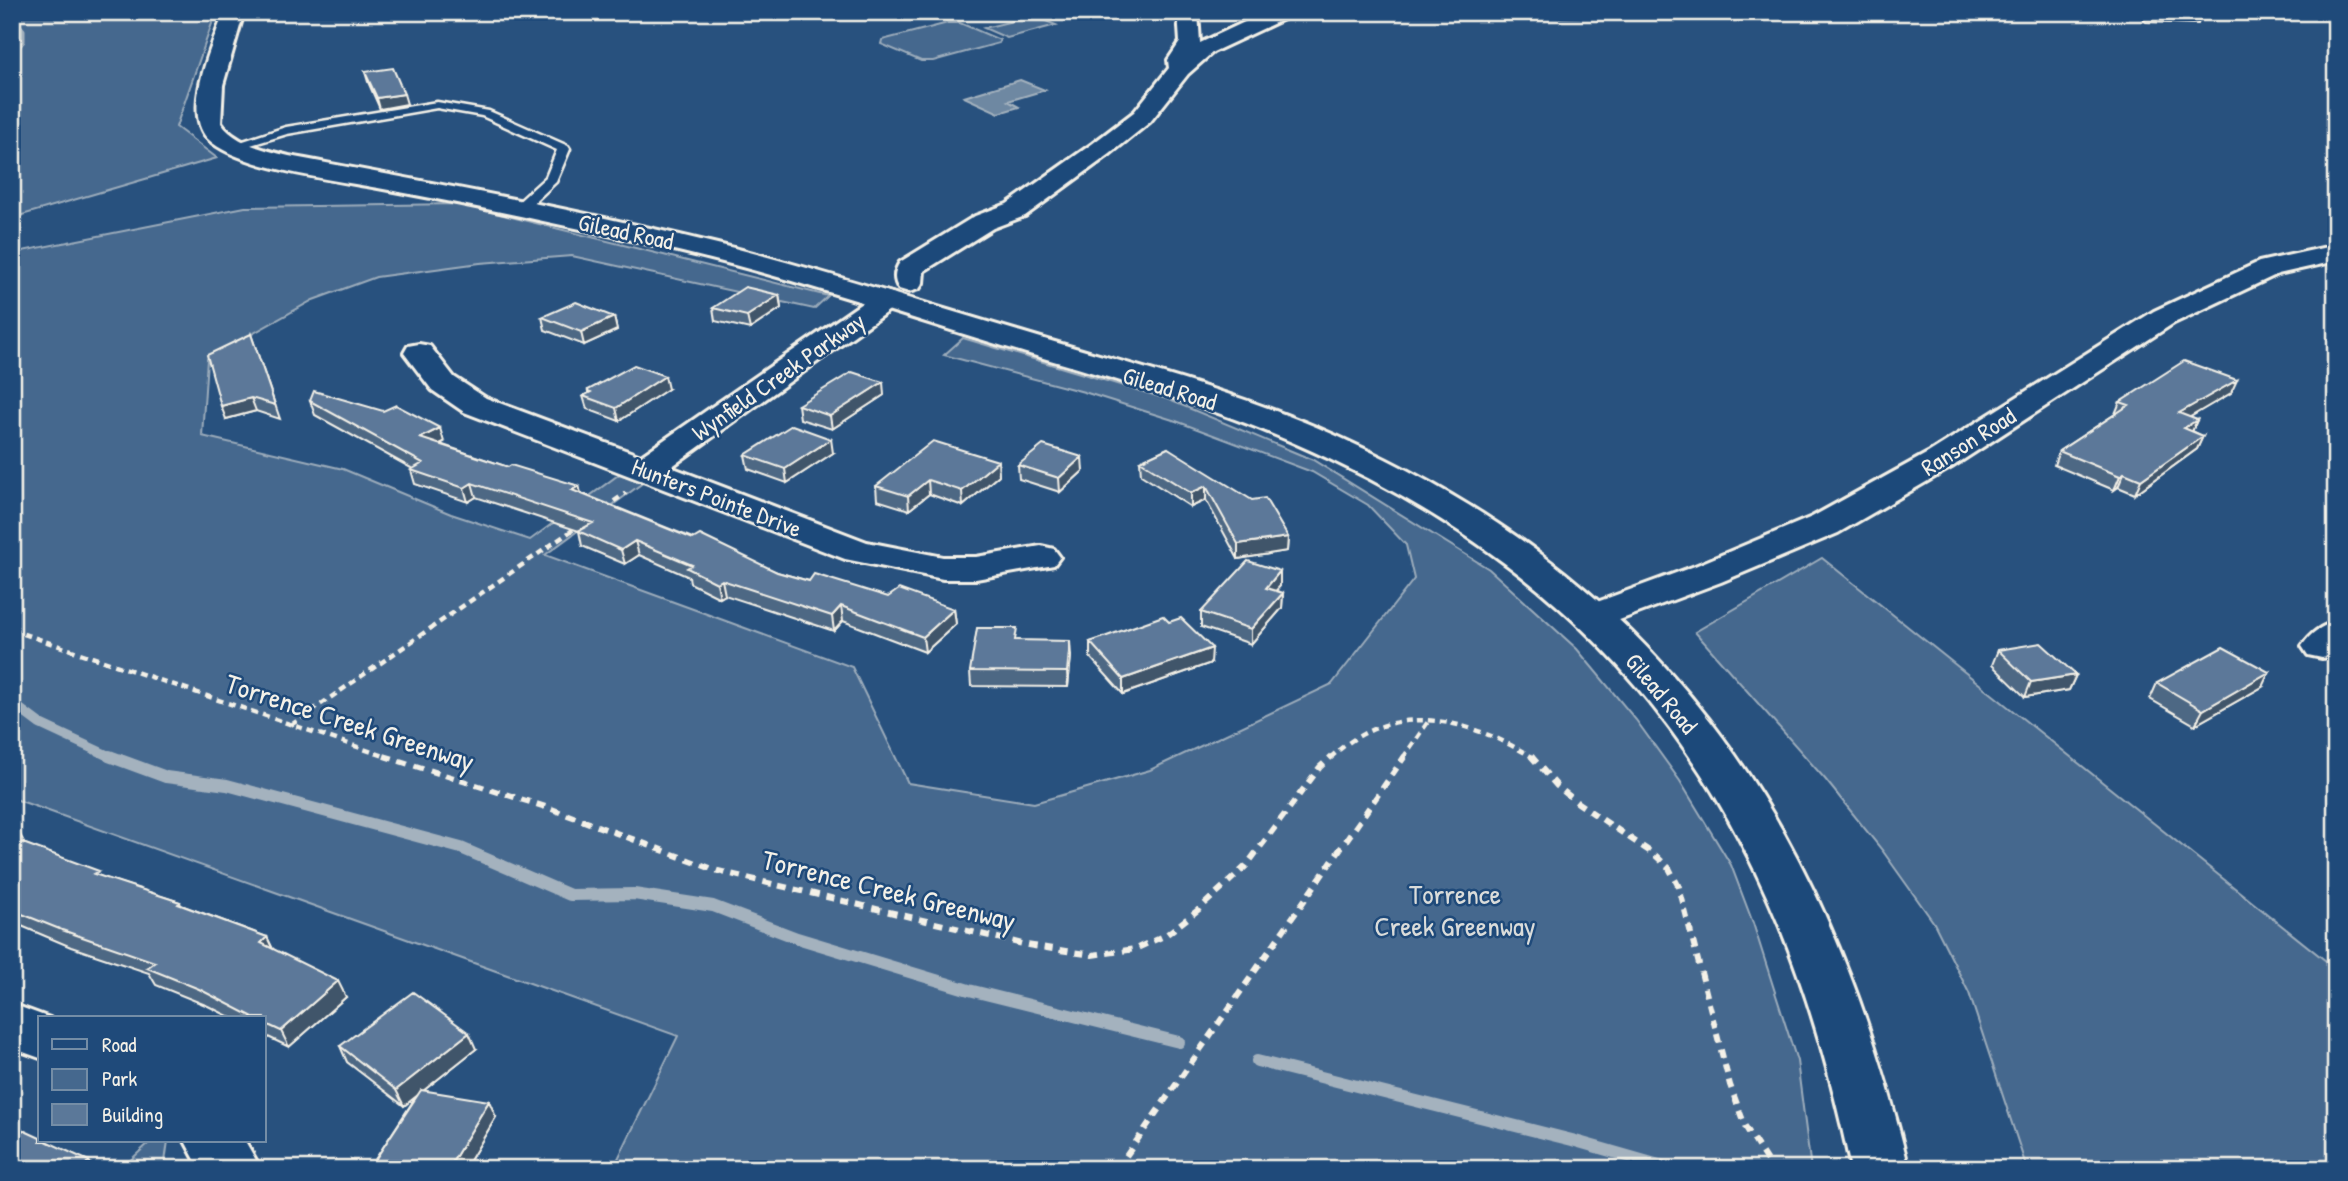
<svg xmlns="http://www.w3.org/2000/svg" width="2348" height="1181" viewBox="0 0 2348 1181" font-family="'Patrick Hand',sans-serif">
<style>
.green{fill:#45688e;stroke:#9cacbb;stroke-width:2}
.water{fill:#6e88a2;stroke:#a4b2be;stroke-width:2}
.lines{fill:none;stroke-linecap:round;stroke-linejoin:round}
.stream-far2{stroke:#a4b2be;stroke-width:5}
.stream-far1{stroke:#a4b2be;stroke-width:10}
.stream{stroke:#a4b2be;stroke-width:12}
.service-casing{stroke:#f4f1e8;stroke-width:5}
.minor-casing{stroke:#f4f1e8;stroke-width:6}
.tertiary-casing{stroke:#f4f1e8;stroke-width:6}
.secondary-casing{stroke:#f4f1e8;stroke-width:6}
.path-far1{stroke:#f4f1e8;stroke-width:4.5;stroke-dasharray:7 5;stroke-linecap:butt}
.path{stroke:#f4f1e8;stroke-width:6;stroke-dasharray:9 7;stroke-linecap:butt}
.service{fill:#1f4a7a;fill-rule:evenodd}
.minor{fill:#1f4a7a;fill-rule:evenodd}
.tertiary{fill:#1f4a7a;fill-rule:evenodd}
.secondary{fill:#1f4a7a;fill-rule:evenodd}
.wall{fill:#4e6784;stroke:#f4f1e8;stroke-width:2}
.shaded-wall{fill:#40546b;stroke:#f4f1e8;stroke-width:2}
.building{fill:#5b7899;stroke:#f4f1e8;stroke-width:2}
.labels{text-anchor:middle;dominant-baseline:central;stroke-width:5;stroke-linejoin:round;paint-order:stroke}
.street-label{font-size:24px;fill:#f4f1e8;stroke:#1f4a7a}
.near-street-label{font-size:28px;fill:#f4f1e8;stroke:#1f4a7a}
.near-park-label{font-size:28px;fill:#dadcda;stroke:#1f4a7a}
</style>
<rect width="100%" height="100%" fill="#28517e"/>
<filter id="ink" filterUnits="userSpaceOnUse"><feTurbulence type="fractalNoise" baseFrequency=".0143" numOctaves="2"/><feDisplacementMap in="SourceGraphic" scale="14" xChannelSelector="R" yChannelSelector="G"/><feConvolveMatrix kernelMatrix="1 2 1 2 8 2 1 2 1" color-interpolation-filters="sRGB"/></filter>
<g filter="url(#ink)">
<path class="green" d="M12 12H216L176 127 217 158 12 218Z
M1033 16 1056 25 1007 38 984 28Z
M948 23H960L1000 40 999 43 933 61H921L881 44 882 40Z
M459 204 828 296 814 309 572 256 480 263 376 277 313 300 207 359 202 436 343 469 451 514 530 540 621 473 644 482 545 555 852 667 908 783 1034 803 1150 770 1332 684 1414 579 1406 545 1368 505 1312 472 1176 421 1084 392 944 355 963 338 1167 399 1313 460 1489 569 1577 649 1636 720 1680 781 1731 865 1753 923 1797 1061 1811 1169H613L678 1036 12 798V253L245 207Z
M1822 558 2336 969V1169H2027L1969 993 1934 923 1882 850 1825 779 1695 632Z
M151 1141H168L164 1169H121Z"/>
<path class="water" d="M1020 80 1045 90 1008 101 1019 107 999 113 964 97Z"/>
<g class="lines">
<path class="stream-far2" d="M12 17 23 30V41L12 54"/>
<path class="stream-far1" d="M12 703 40 724 113 758"/>
<path class="stream" d="M109 756 166 777 227 785 461 848 570 895 634 894 713 906 797 938 969 990 1179 1042
M1257 1061 1572 1140 1673 1169"/>
<defs>
<path id="service" d="M437 102 489 111 568 146 570 149 556 182 524 212H514V206L546 177 557 150 482 116 437 108 287 134 234 150 228 146 286 127Z"/>
<path id="minor" d="M885 291 895 294 900 300 895 306 671 467 867 542 943 557H976L1041 546 1054 549 1060 557 1054 565 976 579H943L845 559 464 412 432 390 404 353 408 346 419 344 430 346 454 377 486 398 641 456 875 294Z
M2336 622V655L2322 658 2308 655 2302 646C2311 633 2320 626 2336 622Z
M12 1004 50 1018H40V1058L12 1048Z
M185 1141H245L261 1169H200Z"/>
<path id="tertiary" d="M1178 12H1198L1200 43 1266 12H1293L1290 16 1213 52 1188 74 1150 122 1110 154 1025 216 993 228 924 271 923 283 919 289 909 292 899 289C893 280 894 271 900 262L975 216 1007 204 1092 144 1134 112 1169 68 1168 60 1180 42Z
M2336 245V261L2278 274 2174 323 1952 467 1838 533 1721 582 1606 625 1592 629 1578 625 1572 617 1578 609 1695 566 1812 517 1928 453 2154 311 2259 262Z"/>
<path id="secondary" d="M224 12H244L223 85 221 123C235 144 266 150 289 156 438 184 587 211 734 248 831 273 925 304 1021 332 1120 362 1221 387 1316 427 1659 573 1824 814 1909 1169H1851C1779 819 1627 587 1292 442 1200 402 1102 376 1006 347 924 322 843 295 760 272 688 252 615 236 543 221 488 209 433 198 378 188 336 180 237 168 208 139 181 111 213 44 224 12Z"/>
</defs>
<use href="#service" class="service-casing"/>
<use href="#minor" class="minor-casing"/>
<use href="#tertiary" class="tertiary-casing"/>
<use href="#secondary" class="secondary-casing"/>
<path class="path-far1" d="M604 508 626 493
M12 630 390 758
M291 725 577 527
M1330 758C1393 698 1467 718 1534 758
M1403 758 1430 719"/>
<path class="path" d="M384 756 549 808 718 871 1027 945 1092 955 1135 949 1166 935 1198 910 1246 866 1320 767 1332 756
M1531 756 1557 786 1578 803 1655 855 1669 868 1679 887 1730 1085 1745 1126 1772 1169
M1117 1169 1405 756"/>
<use href="#service" class="service"/>
<use href="#minor" class="minor"/>
<use href="#tertiary" class="tertiary"/>
<use href="#secondary" class="secondary"/>
</g>
<path class="wall" d="M1440 12H1481L1472 18Z
M1506 12H1914L1913 15 1810 17 1806 13 1672 15 1670 13 1511 19Z
M2136 12H2263L2260 20 2199 13 2201 15 2198 24 2146 22Z
M365 72 407 104 380 109 368 82Z
M779 295 781 308 750 329 715 321 713 308Z
M542 317H614L617 330 584 345 545 330Z
M251 334 280 419 256 411 226 419Z
M668 389 619 421 587 409 583 396 588 393V390Z
M2231 393 2189 417 2197 420 2192 431 2203 436 2197 449 2135 494 2118 487 2114 490 2054 465 2059 451 2115 414 2120 402Z
M884 395 832 429 800 419 798 405Z
M310 401 444 442 440 444 508 467 579 486 581 493 777 572 809 581 888 597 954 609 956 624 925 652 843 621 834 631 725 595 720 598 690 583 689 577 639 555 625 564 582 546 579 531 476 497 468 502 415 484 411 470 413 469 315 415Z
M1168 448 1288 537 1287 551 1238 559 1206 500 1191 507 1141 475 1140 461Z
M833 453 787 483 748 469 745 455Z
M998 461 999 475 963 506 929 494 909 510 877 500 876 486Z
M1018 465 1083 471 1060 492 1019 479Z
M1280 571V586L1275 591 1283 593 1282 608 1251 644 1201 627V612Z
M1169 622 1211 663 1123 694 1090 657V642Z
M1018 640 1071 656 1068 687 971 686 970 671Z
M1998 650 2076 675 2069 690 2025 697 1992 665Z
M2157 683 2262 687 2195 725 2150 699Z
M12 831 25 844 102 877 180 902 181 905 267 937 273 949 346 997 289 1047 264 1035V1018H232L208 1006 156 985 149 973 71 947 12 922Z
M340 1046 476 1049 423 1091 496 1117 465 1169H369L417 1095 404 1106 347 1062Z"/>
<path class="shaded-wall" d="M1473 12H1481L1472 18Z
M404 94 407 104 380 109 377 98Z
M779 295 781 308 750 329 747 316Z
M614 317 617 330 584 345 581 332Z
M665 376 668 389 619 421 616 408Z
M2237 380 2231 393 2173 427 2179 413Z
M883 382 884 395 832 429 830 416Z
M251 398 256 411 226 419 221 406Z
M2197 420 2191 434 2184 428Z
M440 428 444 442 424 451 420 438Z
M2203 436 2197 449 2135 494 2141 480Z
M831 439 833 453 787 483 785 469Z
M1082 457 1083 471 1060 492 1059 478Z
M998 461 999 475 963 506 962 491Z
M2124 473 2118 487 2114 490 2120 476Z
M928 480 929 494 909 510 908 496Z
M472 483 476 497 468 502 464 488Z
M579 486 582 500 572 490Z
M1206 486V500L1191 507V493Z
M1288 537 1287 551 1238 559V544Z
M635 541 639 555 625 564 621 550Z
M1280 571V586L1265 603 1266 588Z
M722 580 725 595 720 598 717 583Z
M1283 593 1282 608 1251 644V629Z
M841 606 843 621 834 631 832 616Z
M954 609 956 624 925 652 923 637Z
M1070 641 1071 656 1068 687 1067 672Z
M1212 648 1211 663 1123 694V679Z
M2269 672 2262 687 2195 725 2203 710Z
M2076 675 2069 690 2025 697 2031 682Z
M19 833 28 849 21 855 12 839Z
M267 937 275 954 261 943Z
M338 981 346 997 289 1047 281 1031Z
M469 1033 476 1049 404 1106 396 1090Z
M489 1101 496 1117 465 1169H451L450 1166Z
M89 1161 94 1169H81Z"/>
<path class="building" d="M2150 12H2198L2201 15Z
M393 68 404 94 377 98 365 72Z
M745 287 779 295 747 316 713 308Z
M576 302 614 317 581 332 542 317Z
M251 334 275 405 251 398 221 406 207 355Z
M2184 361 2237 380 2179 413 2197 420 2184 428 2203 436 2141 480 2124 473 2120 476 2059 451 2129 405 2120 402Z
M634 365 665 376 616 408 583 396 591 392 588 390Z
M852 372 883 382 830 416 798 405Z
M314 391 383 411 396 405 440 428 420 438 508 467 511 465 579 486 572 490 693 539 700 535 777 572 809 581 814 574 888 597 899 589 954 609 923 637 841 606 832 616 722 580 717 583 687 568 692 565 635 541 621 550 578 531 593 523 472 483 464 488 411 470 423 463 310 401Z
M792 425 831 439 785 469 745 455Z
M933 441 998 461 962 491 928 480 908 496 876 486Z
M1043 445 1082 457 1059 478 1018 465Z
M1168 448 1252 500 1265 498 1288 537 1238 544 1206 486 1191 493 1140 461Z
M1248 561 1280 571 1266 588 1283 593 1251 629 1201 612Z
M1163 616 1169 622 1181 618 1212 648 1123 679 1090 642Z
M977 628H1017L1015 640 1070 641 1067 672 970 671Z
M2041 643 2076 675 2031 682 1998 650Z
M2223 647 2269 672 2203 710 2157 683Z
M12 831 19 833 12 839Z
M12 839 99 871 94 874 180 902 178 904 267 937 261 943 338 981 281 1031 264 1023V1018H255L199 989 147 968 155 962 62 930 12 910Z
M413 992 469 1033 396 1090 340 1046Z
M421 1090 489 1101 450 1166 437 1164 434 1169H369Z
M12 1125 40 1138V1141H46L89 1161 81 1169H12Z"/>
</g>
<g class="labels">
<g class="street-label">
<text transform="translate(626 231) rotate(12)">Gilead Road</text>
<text transform="translate(778 376) rotate(-35)">Wynfield Creek Parkway</text>
<text transform="translate(1170 388) rotate(17)">Gilead Road</text>
<text transform="translate(1968 441) rotate(-32)">Ranson Road</text>
<text transform="translate(717 497) rotate(21)">Hunters Pointe Drive</text>
<text transform="translate(1662 693) rotate(50)">Gilead Road</text>
</g>
<g class="near-street-label">
<text transform="translate(350 722) rotate(18)">Torrence Creek Greenway</text>
<text transform="translate(889 890) rotate(14)">Torrence Creek Greenway</text>
</g>
<g class="near-park-label">
<text x="1455" y="894">Torrence<tspan x="1455" dy="32">Creek Greenway</tspan></text>
</g>
</g>
<rect width="2348" height="1181" fill="none" stroke="#1f4a7a" stroke-width="42"/>
<rect x="21" y="21" width="2306" height="1139" fill="none" stroke="#f4f1e8" stroke-width="2.5" filter="url(#ink)"/>
<rect x="38" y="1016" width="228" height="126" fill="#1f4a7a" stroke="#748da6" stroke-width="2"/>
<rect x="52" y="1039" width="35" height="10" fill="#1f4a7a" stroke="#748da6" stroke-width="2"/>
<text x="102" y="1052" font-size="21" fill="#f4f1e8">Road</text>
<rect x="52" y="1069" width="35" height="21" fill="#45688e" stroke="#748da6" stroke-width="2"/>
<text x="102" y="1086" font-size="21" fill="#f4f1e8">Park</text>
<rect x="52" y="1104" width="35" height="21" fill="#5b7899" stroke="#748da6" stroke-width="2"/>
<text x="102" y="1122" font-size="21" fill="#f4f1e8">Building</text>
</svg>
